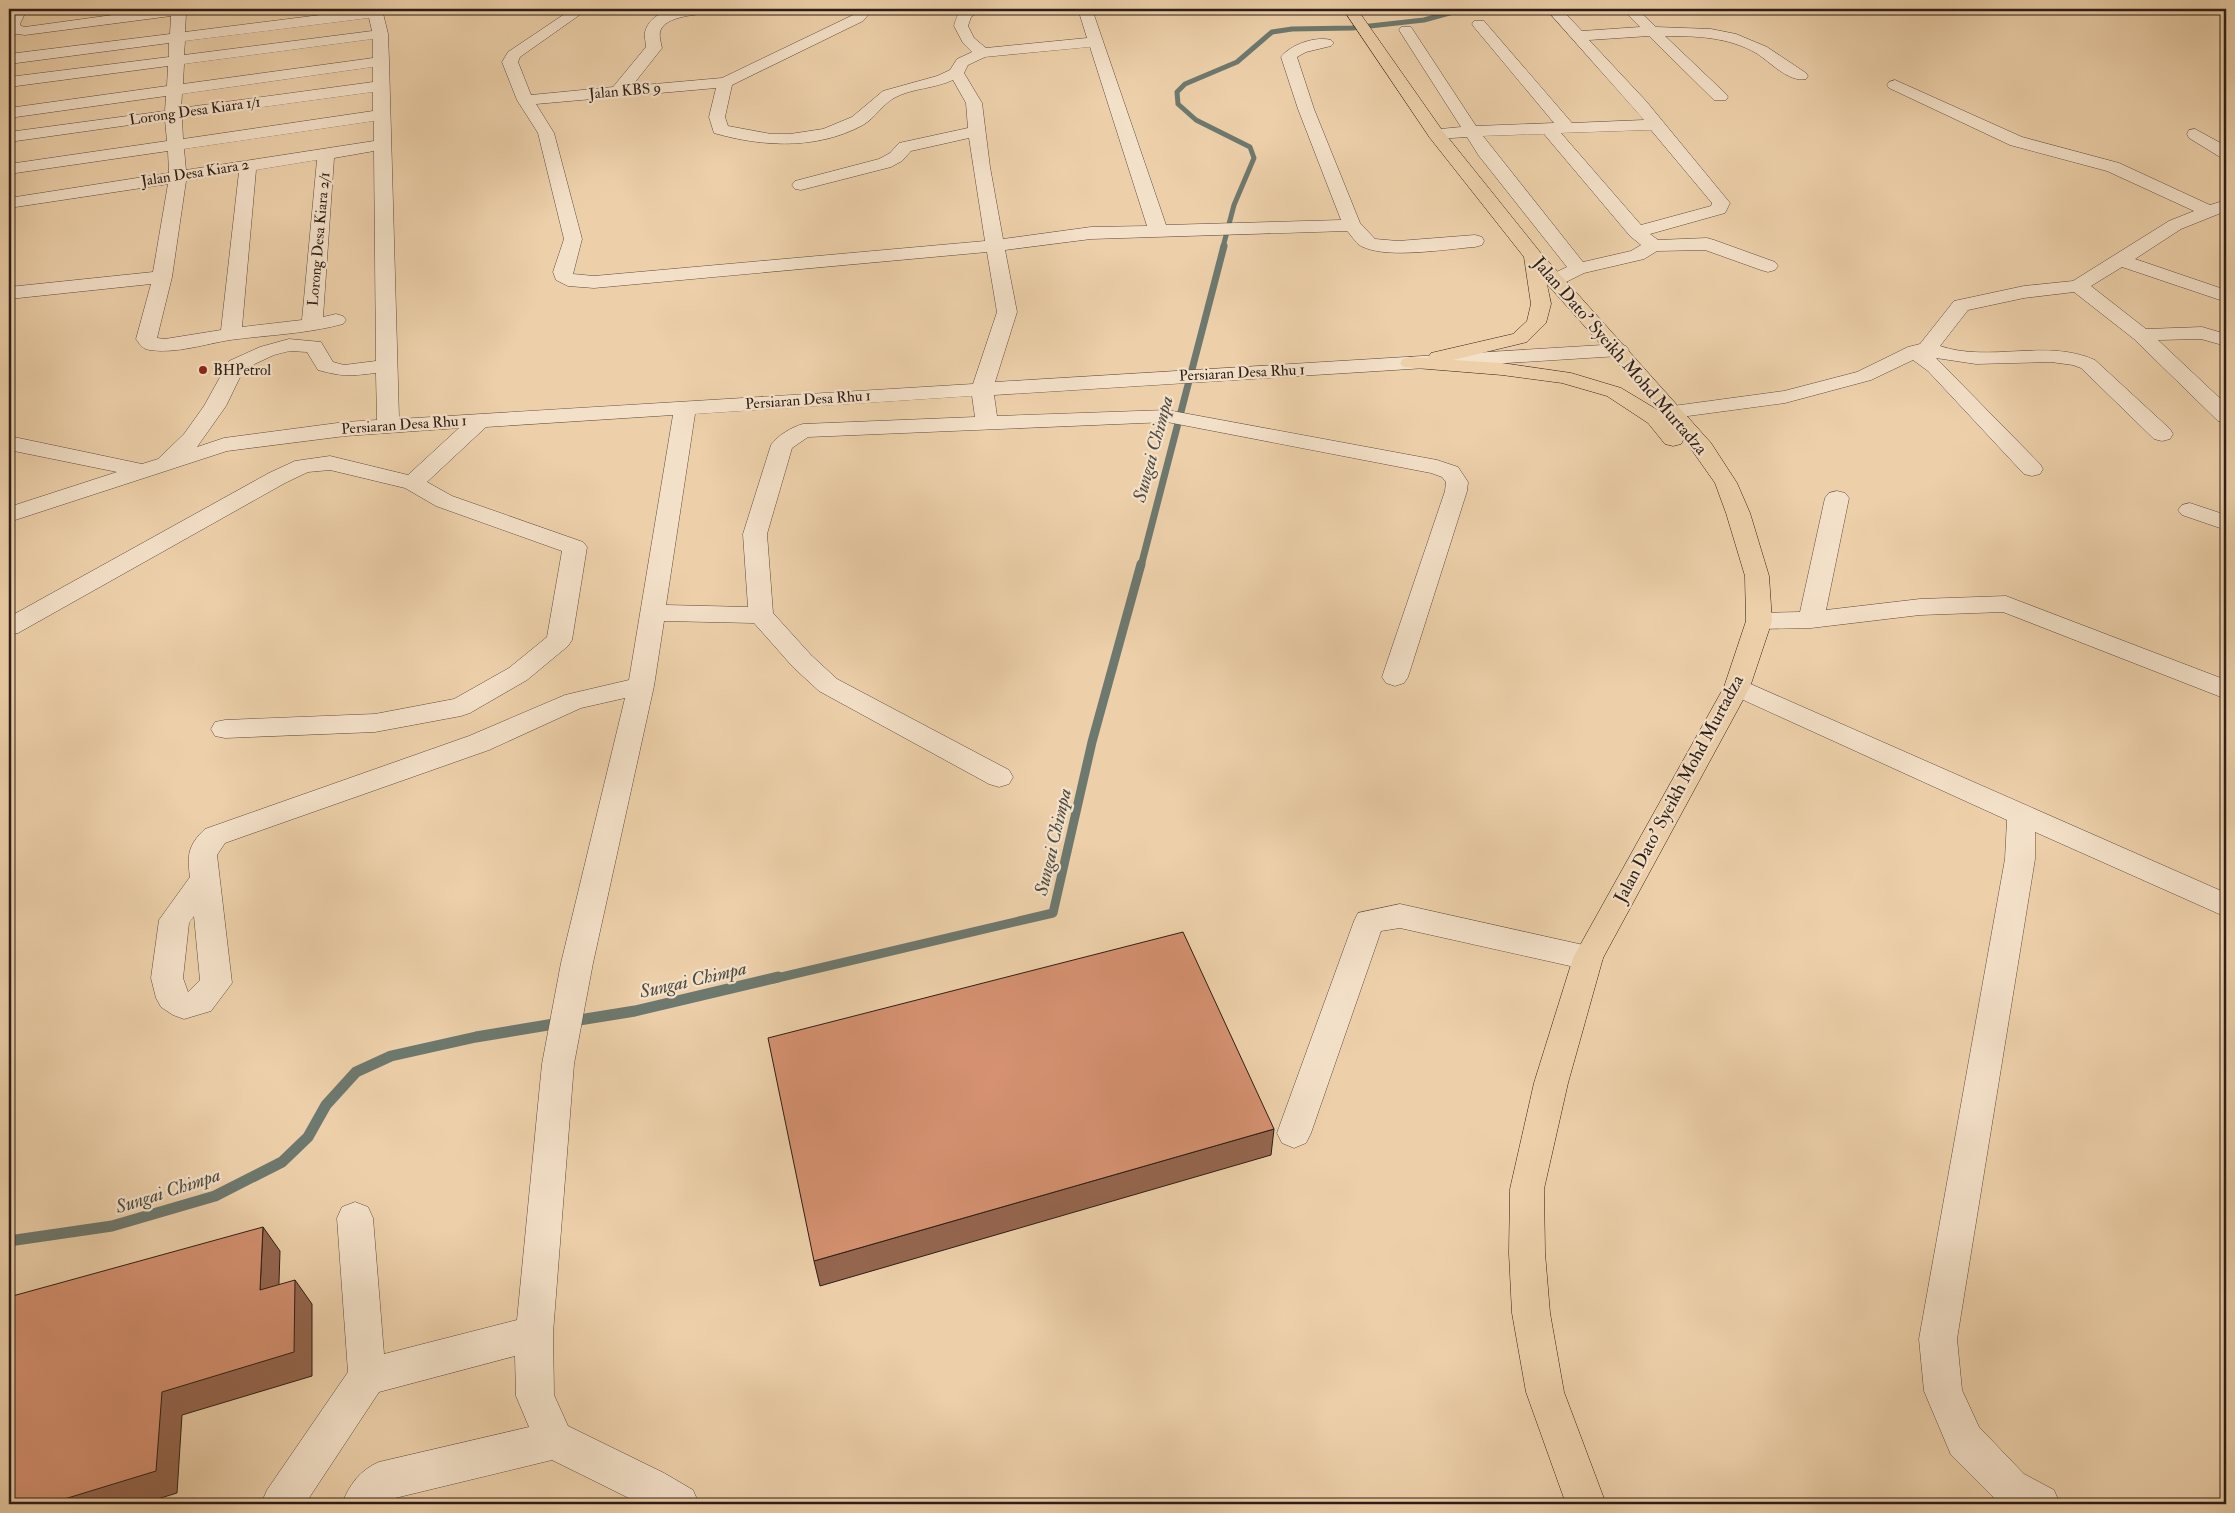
<svg xmlns="http://www.w3.org/2000/svg" width="2235" height="1513" viewBox="0 0 2235 1513" font-family="'IM FELL Double Pica',serif">
<style>
.lines{fill:none;stroke-linecap:round;stroke-linejoin:round}
.stream-far3{stroke:#6d796f;stroke-width:5}
.stream-far2{stroke:#6d796f;stroke-width:7}
.stream-far1{stroke:#6d796f;stroke-width:9}
.stream{stroke:#6d796f;stroke-width:11}
.minor-casing{stroke:#5c4a3b;stroke-width:1}
.major-casing{stroke:#2c1d16;stroke-width:1}
.minor{fill:#f3e0c8;fill-rule:evenodd}
.major{fill:#edd0aa;fill-rule:evenodd}
.shaded-wall{fill:#95664f;stroke:#2c1d16}
.building{fill:#d59171;stroke:#2c1d16}
.poi-dot{fill:#8f2418;stroke:#f3e0c8;stroke-width:2}
.labels{text-anchor:middle;dominant-baseline:central;stroke-width:4.5;stroke-linejoin:round;paint-order:stroke}
.far-street-label{font-size:15px;fill:#2c1d16;stroke:#f3e0c8}
.far-poi-label{font-size:15px;fill:#2c1d16;stroke:#f3e0c8;text-anchor:start}
.street-label{font-size:18px;fill:#2c1d16;stroke:#f3e0c8}
.water-label{font-size:19px;font-style:italic;fill:#4d4b42;stroke:#f3e0c8}
</style>
<rect width="100%" height="100%" fill="#edd0aa"/>
<filter id="stains"><feTurbulence type="fractalNoise" baseFrequency=".004" numOctaves="4"/><feColorMatrix values="0 0 0 0 .2 0 0 0 0 .09 0 0 0 0 .02 0 0 0 .5 -.17"/></filter>
<radialGradient id="worn" r=".72"><stop offset=".6" stop-color="#630" stop-opacity="0"/><stop offset="1" stop-color="#630" stop-opacity=".3"/></radialGradient>
<g class="lines">
<!-- stream-far3 -->
<path class="stream-far3" d="M 1223,247 L 1234,205 L 1254,158 L 1250,147 L 1196,120 L 1178,104 L 1177,92 L 1185,84 L 1237,62 L 1272,32 L 1292,29 L 1352,28 L 1424,20 L 1464,9"/>
<!-- stream-far2 -->
<path class="stream-far2" d="M 1141,566 L 1224,246"/>
<!-- stream-far1 -->
<path class="stream-far1" d="M 773,979 L 1053,913 L 1092,742 L 1141,564"/>
<!-- stream -->
<path class="stream" d="M 573,1021 L 635,1011 L 778,977
M 9,1241 L 112,1226 L 215,1196 L 282,1162 L 308,1137 L 326,1105 L 356,1072 L 391,1056 L 476,1037 L 560,1023"/>
<!-- minor casing -->
<g class="minor-casing">
<path id="minor" d="M 13,9 L 27,9 L 20,24 L 21,26 L 25,27 L 156,9 L 194,9 L 192,12 L 186,13 L 185,32 L 368,9 L 382,9 L 388,34 L 389,61 L 399,419 L 973,384 L 997,312 L 987,252 L 594,288 L 568,286 L 556,280 L 553,272 L 564,239 L 538,133 L 517,100 L 502,62 L 508,52 L 572,9 L 588,9 L 520,57 L 518,62 L 531,95 L 613,87 L 646,47 C 646,43 644,36 645,32 C 652,4 695,8 715,9 L 713,12 C 700,15 664,15 660,32 C 659,37 661,43 662,48 L 632,86 L 722,78 L 853,15 L 858,9 L 873,9 L 863,21 L 732,85 L 725,117 L 728,126 L 771,134 L 790,134 L 823,129 L 852,117 L 883,91 L 937,76 L 950,70 L 957,59 L 972,52 L 963,43 L 954,26 C 959,7 964,8 982,9 L 971,17 L 968,26 L 974,38 L 986,48 L 1087,38 L 1078,9 L 1092,9 L 1166,225 L 1341,220 L 1298,109 L 1281,57 C 1291,44 1316,36 1331,40 L 1334,43 L 1331,46 L 1306,52 L 1297,57 L 1314,109 L 1360,223 L 1375,239 L 1398,241 L 1475,235 L 1482,237 L 1484,241 L 1482,245 L 1475,247 C 1446,249 1389,259 1363,247 C 1357,245 1352,236 1347,231 L 1091,239 L 1005,250 L 1017,312 L 995,382 L 1619,344 L 1626,346 L 1629,350 L 1626,354 L 1619,356 L 994,395 L 997,416 L 1167,410 L 1437,460 L 1458,467 L 1468,482 L 1467,491 L 1408,677 L 1404,683 L 1395,686 L 1386,683 L 1382,677 L 1445,491 L 1446,482 L 1442,477 L 1431,473 L 1167,422 L 808,437 L 792,448 L 767,534 L 773,613 L 811,655 L 837,679 L 1009,770 L 1013,777 L 1009,784 L 999,787 L 989,784 L 819,691 L 793,667 L 754,623 L 664,621 L 654,686 L 593,963 L 574,1064 L 553,1333 L 554,1395 L 568,1426 L 664,1473 L 693,1490 L 699,1504 L 641,1504 L 552,1460 L 391,1499 L 387,1504 L 342,1504 C 349,1485 360,1470 379,1462 L 529,1427 L 516,1396 L 515,1356 L 379,1392 L 305,1504 L 261,1504 L 267,1490 L 348,1372 L 337,1218 L 342,1207 L 355,1202 L 368,1207 L 373,1218 L 384,1354 L 517,1320 L 542,1064 L 561,963 L 625,698 L 581,708 L 489,750 L 225,843 L 217,855 L 232,983 L 211,1011 L 184,1019 L 173,1015 L 161,1007 L 156,998 L 151,978 L 159,920 L 190,877 C 187,855 188,845 205,829 L 469,736 L 565,695 L 629,680 L 673,415 L 486,427 L 427,482 L 452,496 L 583,542 L 587,547 L 572,640 L 568,646 L 527,680 L 470,713 L 461,716 L 375,732 L 225,738 L 215,736 L 211,729 L 215,722 L 225,720 L 375,714 L 454,699 L 509,668 L 547,637 L 562,551 L 436,506 L 405,488 L 330,470 L 308,472 L 285,483 L 18,633 L 9,635 L 9,617 L 269,473 L 295,461 L 330,456 L 408,475 L 459,428 L 345,436 L 227,451 L 9,522 L 9,507 L 117,472 L 9,450 L 9,436 L 142,464 L 158,459 L 184,434 L 204,406 L 229,361 L 260,347 L 289,339 L 321,342 L 333,362 L 344,365 L 376,361 L 374,151 L 334,158 L 323,317 L 336,314 L 343,316 L 346,320 L 343,324 C 306,334 268,335 230,340 C 205,344 176,354 150,350 C 143,349 140,345 136,339 L 151,284 L 9,299 L 9,287 L 153,272 L 168,184 L 9,208 L 9,198 L 169,173 L 168,151 L 9,174 L 9,164 L 167,141 L 165,120 L 9,142 L 9,132 L 165,111 L 166,96 L 9,118 L 9,108 L 167,86 L 168,66 L 9,87 L 9,77 L 169,57 L 169,43 L 9,64 L 9,54 L 170,34 L 171,16 L 25,35 L 9,33 L 9,17 ZM 369,18 L 372,31 L 184,55 L 185,41 ZM 373,39 L 373,58 L 183,84 L 184,64 ZM 1090,47 L 1147,226 L 1091,227 L 1003,239 L 990,167 L 982,103 L 964,73 L 968,65 L 985,57 ZM 373,67 L 373,82 L 181,108 L 182,94 ZM 953,80 L 966,103 L 968,128 L 899,143 L 890,153 L 879,159 L 795,181 L 792,185 L 795,189 L 801,190 L 891,167 L 902,161 L 911,151 L 969,138 L 985,241 L 594,276 L 573,274 L 582,239 L 554,133 L 536,104 L 716,88 L 709,117 L 714,133 C 762,147 817,150 863,125 C 875,118 882,105 894,98 C 912,88 934,89 953,80 ZM 373,92 L 373,111 L 183,139 L 182,118 ZM 374,121 L 374,141 L 186,170 L 184,149 ZM 317,160 L 302,320 L 242,327 L 256,170 ZM 239,172 L 221,330 L 165,339 L 157,338 L 172,277 L 186,181 ZM 290,351 L 307,352 L 318,370 C 343,377 350,376 376,373 L 377,420 L 345,422 L 224,438 L 197,447 L 226,406 L 244,369 L 274,355 ZM 972,396 L 975,417 L 803,424 C 792,427 778,435 771,445 L 743,534 L 748,607 L 666,605 L 695,414 ZM 194,916 L 200,980 L 188,992 L 183,978 L 189,923 Z
M 1546,9 L 1561,9 L 1582,31 L 1640,27 L 1622,9 L 1637,9 L 1656,27 L 1711,29 L 1736,34 L 1767,47 L 1806,73 L 1808,76 L 1806,79 C 1789,83 1769,61 1756,53 C 1728,37 1697,36 1665,36 L 1726,94 L 1728,97 L 1726,100 L 1714,100 L 1649,36 L 1589,40 L 1646,101 L 1730,203 L 1725,213 L 1650,234 L 1658,240 L 1707,238 L 1714,240 L 1775,262 L 1778,266 L 1775,270 L 1768,272 L 1761,270 L 1705,250 L 1657,251 L 1644,259 L 1584,273 L 1562,284 L 1555,286 L 1548,284 L 1545,280 L 1548,276 L 1567,267 L 1479,156 L 1467,137 L 1436,139 L 1430,138 L 1428,134 L 1430,130 L 1461,127 L 1399,30 L 1401,27 L 1411,27 L 1476,126 L 1554,123 L 1474,27 L 1472,24 L 1474,21 L 1484,21 L 1572,123 L 1644,120 ZM 1651,130 L 1712,203 L 1711,206 L 1641,225 L 1561,133 ZM 1544,134 L 1630,236 L 1641,245 L 1631,251 L 1583,262 L 1483,136 Z
M 1895,80 L 2022,137 L 2119,163 L 2210,205 L 2226,200 L 2226,211 L 2181,229 L 2135,259 L 2226,290 L 2226,302 L 2122,267 L 2091,286 L 2146,329 L 2202,327 L 2226,334 L 2226,346 L 2201,339 L 2158,340 L 2226,404 L 2226,422 L 2218,421 L 2134,339 L 2074,292 L 2024,298 L 1968,310 L 1940,346 C 1990,363 2046,338 2095,360 L 2170,429 L 2173,434 L 2170,439 L 2162,441 L 2154,439 L 2081,368 L 2073,365 L 2051,362 L 1976,364 L 1936,358 L 2040,464 L 2043,469 L 2040,474 L 2032,476 L 2024,474 L 1928,371 L 1913,360 L 1871,380 L 1785,403 L 1673,418 L 1665,417 L 1662,412 L 1665,407 L 1673,406 L 1784,391 L 1857,372 L 1908,347 L 1920,344 L 1954,301 L 2024,286 L 2073,281 L 2169,221 L 2194,211 L 2107,171 L 2010,145 L 1889,88 L 1887,85 L 1889,82 Z
M 2195,129 L 2226,146 L 2226,158 L 2220,157 L 2189,138 L 2187,134 L 2189,130 Z
M 1837,491 L 1845,493 L 1849,498 L 1826,610 L 1920,599 L 2006,596 L 2226,680 L 2226,699 L 2003,612 L 1920,615 L 1811,628 L 1759,629 L 1750,627 L 1746,621 L 1750,615 L 1759,613 L 1800,612 L 1825,498 L 1829,493 Z
M 2190,503 L 2226,515 L 2226,530 L 2182,515 L 2178,510 L 2182,505 Z
M 1737,678 L 2226,893 L 2226,917 L 2035,832 L 2035,859 L 1957,1339 L 1962,1390 L 1979,1427 L 2024,1474 L 2054,1490 L 2060,1504 L 2000,1504 L 1951,1455 L 1924,1391 L 1919,1339 L 2005,859 L 2007,820 L 1728,693 L 1724,687 L 1728,681 Z
M 1400,904 L 1588,946 L 1599,949 L 1603,958 L 1599,967 L 1588,970 L 1400,928 L 1381,931 L 1311,1133 L 1306,1143 L 1294,1148 L 1282,1143 L 1277,1133 L 1354,921 L 1358,913 Z"/>
</g>
<!-- major casing -->
<g class="major-casing">
<path id="major" d="M 1343,9 L 1357,9 L 1442,130 L 1540,252 L 1711,443 L 1737,483 L 1750,513 L 1769,576 L 1772,621 L 1750,687 L 1603,958 L 1568,1083 L 1544,1189 L 1545,1253 L 1550,1313 L 1564,1392 L 1606,1504 L 1566,1504 L 1526,1392 L 1512,1313 L 1509,1253 L 1510,1189 L 1534,1083 L 1573,958 L 1724,687 L 1746,621 L 1745,576 L 1726,513 L 1715,483 L 1684,439 L 1681,444 L 1673,446 L 1665,444 L 1648,423 L 1607,396 L 1562,383 L 1502,375 L 1403,367 L 1400,363 L 1403,359 L 1410,357 L 1428,358 L 1431,353 L 1513,334 L 1527,321 L 1531,304 L 1524,257 L 1430,138 ZM 1547,284 L 1661,412 L 1621,388 L 1571,373 L 1502,363 L 1453,360 L 1527,342 L 1546,323 L 1551,304 Z"/>
</g>
<!-- minor -->
<use href="#minor" class="minor"/>
<!-- major -->
<use href="#major" class="major"/>
</g>
<!-- shaded-wall -->
<path class="shaded-wall" d="M 1274,1129 L 1271,1155 L 820,1286 L 814,1261 Z
M 263,1227 L 280,1251 L 278,1314 L 260,1290 Z
M 295,1280 L 312,1304 L 312,1376 L 182,1415 L 177,1493 L 141,1504 L 48,1504 L 162,1392 Z"/>
<!-- building -->
<path class="building" d="M 1183,932 L 1274,1129 L 814,1261 L 768,1038 Z
M 263,1227 L 260,1290 L 295,1280 L 294,1352 L 162,1392 L 156,1471 L 48,1504 L 9,1504 L 9,1297 Z"/>
<!-- markers -->
<circle class="poi-dot" cx="203" cy="370" r="5"/>
<g class="labels">
<!-- far-street labels -->
<g class="far-street-label">
<text transform="translate(625 91) rotate(-5)">Jalan KBS 9</text>
<text transform="translate(195 111) rotate(-8)">Lorong Desa Kiara 1/1</text>
<text transform="translate(195 173) rotate(-9)">Jalan Desa Kiara 2</text>
<text transform="translate(319 239) rotate(-85)">Lorong Desa Kiara 2/1</text>
<text transform="translate(1242 373) rotate(-3)">Persiaran Desa Rhu 1</text>
<text transform="translate(808 400) rotate(-4)">Persiaran Desa Rhu 1</text>
<text transform="translate(404 425) rotate(-4)">Persiaran Desa Rhu 1</text>
</g>
<!-- far-poi labels -->
<g class="far-poi-label">
<text x="213" y="370">BHPetrol</text>
</g>
<!-- street labels -->
<g class="street-label">
<text transform="translate(1620 356) rotate(49)">Jalan Dato' Syeikh Mohd Murtadza</text>
<text transform="translate(1679 789) rotate(-62)">Jalan Dato' Syeikh Mohd Murtadza</text>
</g>
<!-- water labels -->
<g class="water-label">
<text transform="translate(1153 449) rotate(-75)">Sungai Chimpa</text>
<text transform="translate(1053 842) rotate(-77)">Sungai Chimpa</text>
<text transform="translate(693 980) rotate(-13)">Sungai Chimpa</text>
<text transform="translate(168 1191) rotate(-18)">Sungai Chimpa</text>
</g>
</g>
<!-- margin -->
<rect width="2235" height="1513" fill="none" stroke="#edd0aa" stroke-width="30"/>
<rect x="10" y="10" width="2215" height="1493" fill="none" stroke="#2c1d16" stroke-width="2.5"/>
<rect x="15" y="15" width="2205" height="1483" fill="none" stroke="#2c1d16"/>
<rect width="100%" height="100%" filter="url(#stains)"/>
<rect width="100%" height="100%" fill="url(#worn)"/>
</svg>
